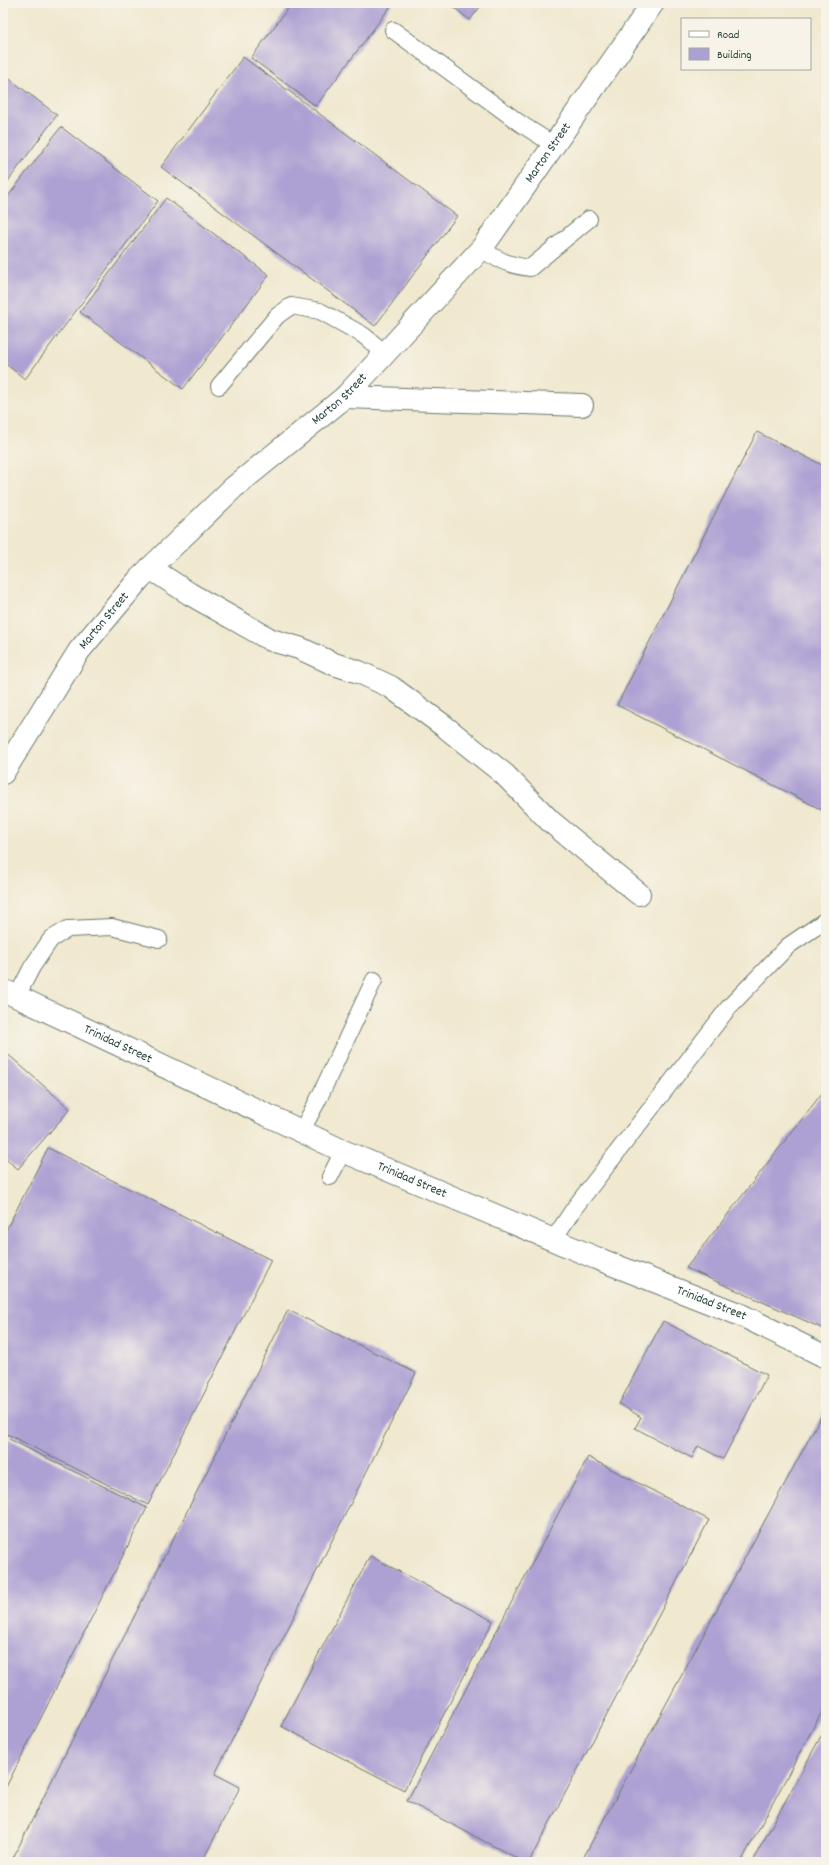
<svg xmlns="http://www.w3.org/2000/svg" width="829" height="1865" viewBox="0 0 829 1865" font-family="Dekko,sans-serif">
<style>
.building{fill:#ada0d3}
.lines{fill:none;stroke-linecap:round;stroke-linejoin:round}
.lane-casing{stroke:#68796a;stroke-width:18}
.street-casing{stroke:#68796a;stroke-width:24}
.lane{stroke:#fff;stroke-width:16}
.street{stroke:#fff;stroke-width:22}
.labels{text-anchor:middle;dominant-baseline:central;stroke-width:3;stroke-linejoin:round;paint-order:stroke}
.street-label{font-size:13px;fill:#1f3d34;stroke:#f7f3e8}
</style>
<rect width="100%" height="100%" fill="#f7f3e8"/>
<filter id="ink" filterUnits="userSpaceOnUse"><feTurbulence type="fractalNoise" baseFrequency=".025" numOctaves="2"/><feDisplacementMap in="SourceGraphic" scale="8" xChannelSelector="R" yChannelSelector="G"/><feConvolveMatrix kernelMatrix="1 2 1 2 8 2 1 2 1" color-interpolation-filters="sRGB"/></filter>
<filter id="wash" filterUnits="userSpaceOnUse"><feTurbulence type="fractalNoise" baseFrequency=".012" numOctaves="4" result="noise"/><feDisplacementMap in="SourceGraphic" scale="16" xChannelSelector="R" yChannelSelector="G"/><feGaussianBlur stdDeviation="0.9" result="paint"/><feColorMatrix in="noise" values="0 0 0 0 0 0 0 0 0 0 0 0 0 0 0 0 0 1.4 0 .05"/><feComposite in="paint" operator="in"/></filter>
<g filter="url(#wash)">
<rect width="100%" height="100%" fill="#f0e8cf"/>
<g id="blocks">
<!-- building -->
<path class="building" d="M 292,3 L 393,3 L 316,106 L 251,58 Z
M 448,3 L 483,3 L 470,20 Z
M 243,57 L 457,216 L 375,326 L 161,167 Z
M 3,74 L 57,115 L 3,188 Z
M 61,127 L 158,201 L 25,379 L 3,362 L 3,203 Z
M 166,198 L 269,275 L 183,389 L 80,312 Z
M 757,432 L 826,467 L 826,812 L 617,705 Z
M 3,1050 L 70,1109 L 18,1169 L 3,1157 Z
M 826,1088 L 826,1330 L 686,1268 Z
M 48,1148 L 271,1260 L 148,1505 L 3,1432 L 3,1236 Z
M 288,1310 L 416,1373 L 215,1774 L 240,1787 L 202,1862 L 11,1862 Z
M 663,1321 L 767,1375 L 723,1459 L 698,1446 L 692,1458 L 635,1428 L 641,1417 L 619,1404 Z
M 826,1407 L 826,1704 L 741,1862 L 581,1862 Z
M 3,1436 L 147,1508 L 4,1791 L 3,1790 Z
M 588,1457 L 709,1520 L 529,1862 L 524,1862 L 407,1801 Z
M 370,1556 L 493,1621 L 404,1790 L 281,1726 Z
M 826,1727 L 826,1862 L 752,1862 Z"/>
</g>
</g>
<g filter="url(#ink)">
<use href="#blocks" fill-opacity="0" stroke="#68796a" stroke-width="1"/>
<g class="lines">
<!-- lane casing -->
<g class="lane-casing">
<path id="lane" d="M 393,30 L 521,124 L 554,145
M 482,248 C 495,260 513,266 530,268 L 589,219
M 219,386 L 277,316 L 291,306 L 320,311 L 363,335 L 386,354
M 17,996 L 32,967 L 51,939 L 68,929 L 112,927 L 159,939
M 301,1132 L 318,1100 L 374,980
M 330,1177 L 343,1151
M 553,1240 L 575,1207 L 729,1007 L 788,946 L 826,920"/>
</g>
<!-- street casing -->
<g class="street-casing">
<g id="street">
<path d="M 345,397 L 582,405"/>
<path d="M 150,568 L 190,594 L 271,640 L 299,648 L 334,664 L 359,672 L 391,687 L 444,726 L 504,774 L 550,821 L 639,894"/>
<path id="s1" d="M 3,773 L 79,651 L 140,578 L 233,488 L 345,397 L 482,248 L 653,3"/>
<path id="s2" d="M 3,990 L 343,1151 L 596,1258 L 741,1315 L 826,1357"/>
</g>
</g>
<!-- lane -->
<use href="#lane" class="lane"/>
<!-- street -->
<use href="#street" class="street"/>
</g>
</g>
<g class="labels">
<!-- street labels -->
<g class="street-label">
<text stroke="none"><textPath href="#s1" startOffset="831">Marton Street</textPath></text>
<text stroke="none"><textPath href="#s1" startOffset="507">Marton Street</textPath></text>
<text stroke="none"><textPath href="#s1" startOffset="183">Marton Street</textPath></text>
<text stroke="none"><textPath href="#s2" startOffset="127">Trinidad Street</textPath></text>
<text stroke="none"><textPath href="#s2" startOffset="451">Trinidad Street</textPath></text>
<text stroke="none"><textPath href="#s2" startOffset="775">Trinidad Street</textPath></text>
</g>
</g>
<!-- margin -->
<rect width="829" height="1865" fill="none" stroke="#f7f3e8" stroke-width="16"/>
<!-- legend -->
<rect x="681" y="18" width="130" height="52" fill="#f7f3e8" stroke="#a1aaa0"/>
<rect x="689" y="31" width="20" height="6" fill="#ffffff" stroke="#a1aaa0"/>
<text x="717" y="38" font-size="12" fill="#1f3d34">Road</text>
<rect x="689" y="48" width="20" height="12" fill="#ada0d3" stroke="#a1aaa0"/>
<text x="717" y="58" font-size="12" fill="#1f3d34">Building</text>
</svg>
